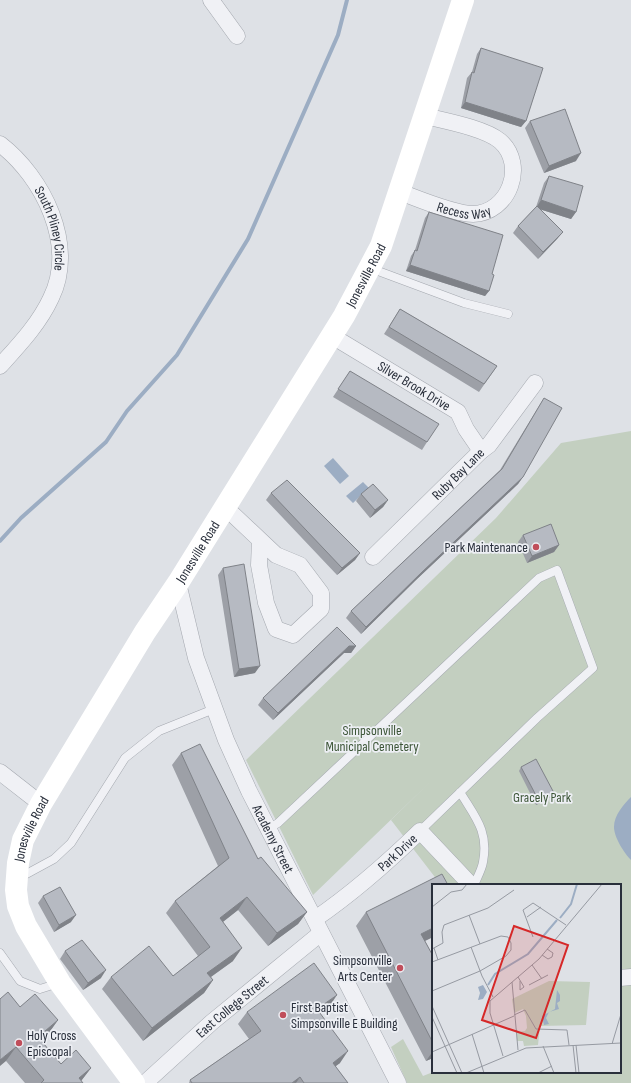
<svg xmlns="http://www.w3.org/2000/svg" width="631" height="1083" viewBox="0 0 631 1083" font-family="'Sofia Sans Condensed',sans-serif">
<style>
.green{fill:#c3cfc0}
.water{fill:#9cadc3}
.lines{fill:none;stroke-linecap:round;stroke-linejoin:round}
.stream{stroke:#9cadc3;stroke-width:4}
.lane-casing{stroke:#a4a8af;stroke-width:9}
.street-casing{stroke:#a4a8af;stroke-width:17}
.lane{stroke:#f0f1f5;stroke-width:8}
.street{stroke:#f0f1f5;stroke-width:16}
.secondary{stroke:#fff;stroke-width:22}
.wall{fill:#9da0a7}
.shaded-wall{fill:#7f8288}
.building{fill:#b6bac2;stroke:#7f8288}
.poi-dot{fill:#c04e5b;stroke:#edeff4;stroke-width:1.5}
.labels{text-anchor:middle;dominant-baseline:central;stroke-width:3.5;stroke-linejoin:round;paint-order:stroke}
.street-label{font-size:14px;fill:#292f3b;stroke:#edeff4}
.poi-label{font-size:14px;fill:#292f3b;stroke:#edeff4;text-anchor:end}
.park-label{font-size:14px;fill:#3c5537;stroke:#edeff4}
.inset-river{fill:none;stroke:#9cadc3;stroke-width:2}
.inset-road{fill:none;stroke:#969aa2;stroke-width:1}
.view{fill:#d62828;fill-opacity:0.15;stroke:#d62828;stroke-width:2}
.inset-edge{fill:none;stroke:#292f3b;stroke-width:2}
</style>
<rect width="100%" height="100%" fill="#dee1e6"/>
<!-- green -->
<path class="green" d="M 631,431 L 631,1083 L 407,1083 L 391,1047 L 403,1039 L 423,1076 L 433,1072 L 620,1072 L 620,885 L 441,885 L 391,820 L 430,782 L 313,895 L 246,760 L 496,518 L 561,443 Z"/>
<!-- water -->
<path class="water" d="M 333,458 L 349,476 L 340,484 L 324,466 Z
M 363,482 L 369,488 L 353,503 L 346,496 Z
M 631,797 L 631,860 C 624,853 614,837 614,827 C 614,815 624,804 631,797 Z"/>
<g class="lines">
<!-- stream -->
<path class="stream" d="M 0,541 L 21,518 L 106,442 L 127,411 L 177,355 L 248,239 L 338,35 L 347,0"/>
<!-- lane casing -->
<g class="lane-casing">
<path id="lane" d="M 370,268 L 464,303 L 508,314
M 460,792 C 475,817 489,831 483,862 C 482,869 477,878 474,885
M 268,829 L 278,823 L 539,578 L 557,570 L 593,668 L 537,718 L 420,831
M 19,878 L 54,859 L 71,843 L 125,758 L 159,731 L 214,709
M 0,953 L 20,981 L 40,989 L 59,983"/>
</g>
<!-- street casing -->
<g class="street-casing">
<g id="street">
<path d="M 211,0 L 237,36"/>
<path id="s1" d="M 0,144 C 43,177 77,245 51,298 C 39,324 19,345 0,366"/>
<path id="s2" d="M 400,192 C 419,199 454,214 473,214 C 509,213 527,165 500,141 C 484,128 445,121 425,116"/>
<path id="s3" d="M 332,336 L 458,412 L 466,429 L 481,451"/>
<path d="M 225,507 L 276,555 L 300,565 L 321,593 L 321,609 L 293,635 L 276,629 L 266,603 L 259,565 L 260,540"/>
<path id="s4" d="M 373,557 L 481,451 L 489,445 L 535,383"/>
<path id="s5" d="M 178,583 L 196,658 L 226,740 L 249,791 L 398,1083"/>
<path d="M 0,772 L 41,804"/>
<path id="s6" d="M 315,919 C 353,893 387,863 420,831 L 471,885"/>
<path d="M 620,978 L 631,977"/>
<path id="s7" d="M 145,1083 L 212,1022 L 321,933"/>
</g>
</g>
<!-- lane -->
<use href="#lane" class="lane"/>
<!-- street -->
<use href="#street" class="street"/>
<!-- secondary -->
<path class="secondary" id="s8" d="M 134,1083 L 60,983 L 26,926 L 18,906 L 16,890 L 18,863 L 23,840 L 41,804 L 145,632 L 178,583 L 344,316 L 381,246 L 463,0"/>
</g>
<!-- wall -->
<path class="wall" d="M 481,48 L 526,121 L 521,127 L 461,108 L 467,78 L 472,72 L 477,54 Z
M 530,121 L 576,161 L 544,173 L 525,128 Z
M 549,176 L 576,212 L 571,219 L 539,209 L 563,232 L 557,239 L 538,259 L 513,233 L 518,226 L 536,207 L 544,183 Z
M 429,212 L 492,274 L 489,291 L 485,296 L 406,271 L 411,256 L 415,250 L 425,218 Z
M 400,309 L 497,366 L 479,392 L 384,334 Z
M 350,371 L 427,442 L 422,450 L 333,397 Z
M 544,398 L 523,477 L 518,484 L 417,579 L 361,634 L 346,618 L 351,611 L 500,470 L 539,406 Z
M 271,493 L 360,553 L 355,560 L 337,575 L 266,500 Z
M 361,494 L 388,500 L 383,507 L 370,518 L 356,501 Z
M 523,535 L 559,545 L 554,552 L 527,563 L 518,542 Z
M 223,568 L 255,673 L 234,677 L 218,575 Z
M 356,646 L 351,653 L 344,653 L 273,720 L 258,705 L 263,698 Z
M 181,753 L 258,859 L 307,912 L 298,924 L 268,946 L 238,910 L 223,922 L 233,961 L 211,977 L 213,980 L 204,993 L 143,1041 L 102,989 L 111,977 L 173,976 L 198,956 L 166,913 L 175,901 L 218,866 L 172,765 Z
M 521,767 L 554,793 L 551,797 L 536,805 L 519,771 Z
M 433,885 L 433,937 L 425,941 L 433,956 L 433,1058 L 426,1061 L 356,926 L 366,912 Z
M 43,896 L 71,922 L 54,932 L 38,903 Z
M 65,951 L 101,978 L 83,990 L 60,959 Z
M 20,1007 L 58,1020 L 48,1034 L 41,1041 L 61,1064 L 91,1068 L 81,1081 L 83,1083 L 25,1083 L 6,1061 Z
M 329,1007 L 320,1013 L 340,1063 L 335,1066 L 348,1083 L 189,1083 L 190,1080 L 249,1039 L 238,1024 L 247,1012 Z"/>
<!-- shaded-wall -->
<path class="shaded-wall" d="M 465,102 L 526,121 L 521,127 L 461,108 Z
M 581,153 L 576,161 L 544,173 L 549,166 Z
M 541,200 L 576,212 L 571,219 L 536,208 Z
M 563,232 L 557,239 L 538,259 L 543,252 Z
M 410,265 L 489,291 L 485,296 L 406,271 Z
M 523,477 L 518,484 L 417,579 L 361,634 L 366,627 L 422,572 Z
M 388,500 L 383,507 L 370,518 L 375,510 Z
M 559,545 L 554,552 L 527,563 L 532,556 Z
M 360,553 L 355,560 L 337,575 L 342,568 Z
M 349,646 L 356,646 L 351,653 L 344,653 L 273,720 L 278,713 Z
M 260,666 L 255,673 L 234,677 L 239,669 Z
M 554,793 L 551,797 L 536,805 L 539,801 Z
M 247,897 L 238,910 L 211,931 L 220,918 Z
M 307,912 L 298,924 L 268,946 L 277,933 Z
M 76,915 L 71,922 L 54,932 L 59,925 Z
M 433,928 L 433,937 L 412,947 L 421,934 Z
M 242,948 L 233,961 L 198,986 L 207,973 Z
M 106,970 L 101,978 L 83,990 L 88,983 Z
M 213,980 L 204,993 L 143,1041 L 152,1028 Z
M 337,995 L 329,1007 L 309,1021 L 317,1009 Z
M 58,1020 L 48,1034 L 29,1051 L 38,1037 Z
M 16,1047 L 6,1061 L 0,1066 L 0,1060 Z
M 348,1051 L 340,1063 L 324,1075 L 333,1063 Z
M 433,1051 L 433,1058 L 426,1061 Z
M 91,1068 L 81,1081 L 79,1078 Z
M 300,1077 L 296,1083 L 292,1083 Z"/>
<!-- building -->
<path class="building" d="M 481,48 L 543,68 L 526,121 L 465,102 L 472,72 L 474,73 Z
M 565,109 L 581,153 L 549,166 L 530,121 Z
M 549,176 L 583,186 L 576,212 L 541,200 Z
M 537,206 L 563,232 L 543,252 L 518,226 Z
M 429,212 L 503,235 L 492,274 L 494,275 L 489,291 L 410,265 L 415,250 L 417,251 Z
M 400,309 L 497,366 L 484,384 L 389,327 Z
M 350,371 L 439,424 L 427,442 L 338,389 Z
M 544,398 L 562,408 L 523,477 L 422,572 L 366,627 L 351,611 L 502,469 Z
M 287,480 L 360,553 L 342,568 L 271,493 Z
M 373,484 L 388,500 L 375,510 L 361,494 Z
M 551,524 L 559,545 L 532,556 L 523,535 Z
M 244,564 L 260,666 L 239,669 L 223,568 Z
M 337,627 L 356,646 L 349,646 L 278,713 L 263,698 Z
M 200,744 L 258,859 L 261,857 L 307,912 L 277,933 L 247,897 L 220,918 L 242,948 L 207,973 L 213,980 L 152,1028 L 111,977 L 149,946 L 173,976 L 210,947 L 175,901 L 229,858 L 181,753 Z
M 536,759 L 554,793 L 539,801 L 521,767 Z
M 442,874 L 448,885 L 433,885 L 433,928 L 421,934 L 433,956 L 433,1043 L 366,912 Z
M 60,887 L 76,915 L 59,925 L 43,896 Z
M 82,940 L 106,970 L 88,983 L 65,951 Z
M 314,963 L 337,995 L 317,1009 L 348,1051 L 333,1063 L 348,1083 L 304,1083 L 300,1077 L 292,1083 L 192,1083 L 190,1080 L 261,1031 L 247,1012 Z
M 8,992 L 20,1007 L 35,994 L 58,1020 L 38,1037 L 61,1064 L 76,1050 L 91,1068 L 79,1078 L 83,1083 L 41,1083 L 44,1080 L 16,1047 L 0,1060 L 0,999 Z"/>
<!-- markers -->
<g class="poi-dot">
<circle cx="536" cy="547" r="4"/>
<circle cx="400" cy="968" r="4"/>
<circle cx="283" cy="1015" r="4"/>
<circle cx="19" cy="1043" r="4"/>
</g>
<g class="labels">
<!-- street labels -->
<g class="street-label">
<text stroke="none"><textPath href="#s2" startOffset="67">Recess Way</textPath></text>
<text stroke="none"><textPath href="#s1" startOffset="102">South Pliney Circle</textPath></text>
<text stroke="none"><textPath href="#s8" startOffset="940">Jonesville Road</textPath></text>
<text stroke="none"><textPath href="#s3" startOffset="96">Silver Brook Drive</textPath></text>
<text stroke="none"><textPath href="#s4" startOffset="119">Ruby Bay Lane</textPath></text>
<text stroke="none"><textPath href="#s8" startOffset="616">Jonesville Road</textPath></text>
<text stroke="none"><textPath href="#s8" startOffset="292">Jonesville Road</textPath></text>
<text stroke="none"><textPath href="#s5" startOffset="274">Academy Street</textPath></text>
<text stroke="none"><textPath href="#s6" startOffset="106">Park Drive</textPath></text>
<text stroke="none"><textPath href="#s7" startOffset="116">East College Street</textPath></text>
</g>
<!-- poi labels -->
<g class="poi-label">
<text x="528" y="547">Park Maintenance</text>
<text x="392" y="960">Simpsonville<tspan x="392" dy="16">Arts Center</tspan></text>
<text x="291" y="1007" text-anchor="start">First Baptist<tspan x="291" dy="16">Simpsonville E Building</tspan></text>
<text x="27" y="1035" text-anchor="start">Holy Cross<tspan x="27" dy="16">Episcopal</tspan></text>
</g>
<!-- park labels -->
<g class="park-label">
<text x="372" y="730">Simpsonville<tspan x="372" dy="16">Municipal Cemetery</tspan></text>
<text x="542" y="797">Gracely Park</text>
</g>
</g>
<!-- overview -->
<g transform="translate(432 884)">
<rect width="189" height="189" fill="#dee1e6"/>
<path d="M 117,97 L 158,98 L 154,141 L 108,142 L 106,161 L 92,162 L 91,157 L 85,157 L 84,144 L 86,148 L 93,147 L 95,144 L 94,132 L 91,125 L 82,129 L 80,115 Z" fill="#c3cfc0"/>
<path d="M 51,101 L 55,108 L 51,115 L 46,116 L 48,109 L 46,103 ZM 125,106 L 128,111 L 128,117 L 125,119 L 127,125 L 117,128 L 114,134 L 117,140 L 112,141 L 110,132 L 123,125 Z" fill="#9cadc3"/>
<path class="inset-river" d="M 128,34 L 139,20 L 145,0M 56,101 L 63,90 L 96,70 L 125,36"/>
<path class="inset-road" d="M 0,23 L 19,8 L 30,6 L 35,0M 37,31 L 48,60M 95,33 L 109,23M 101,53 L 91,26 L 101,19 L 134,41M 39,63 L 50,92 L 61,113M 2,64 L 6,76M 0,65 L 11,59 L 10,48 L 12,41 L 56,24 L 82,6M 110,71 L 116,75 L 120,73 L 121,69 L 115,65M 0,78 L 69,52 L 76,53 L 79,59 L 79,66 L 74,72 L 48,87 L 0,107M 100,81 L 110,95M 86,93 L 92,103 L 88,106 L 88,97M 80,98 L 86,166M 97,101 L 116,91M 0,122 L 30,189M 82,131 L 93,126 L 104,145 L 135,146 L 137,161M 0,133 L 25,189M 40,150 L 52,189M 180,160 L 189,130M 141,161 L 144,189M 144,161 L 147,189M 111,162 L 122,189M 0,168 L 82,132M 71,172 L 58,129 L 58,117 L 107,75 L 170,0M 34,189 L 94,164 L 189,159M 106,189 L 120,182"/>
<path class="view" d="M 82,42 L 136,61 L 104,154 L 50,136 Z"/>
<rect width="189" height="189" class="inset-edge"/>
</g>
</svg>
